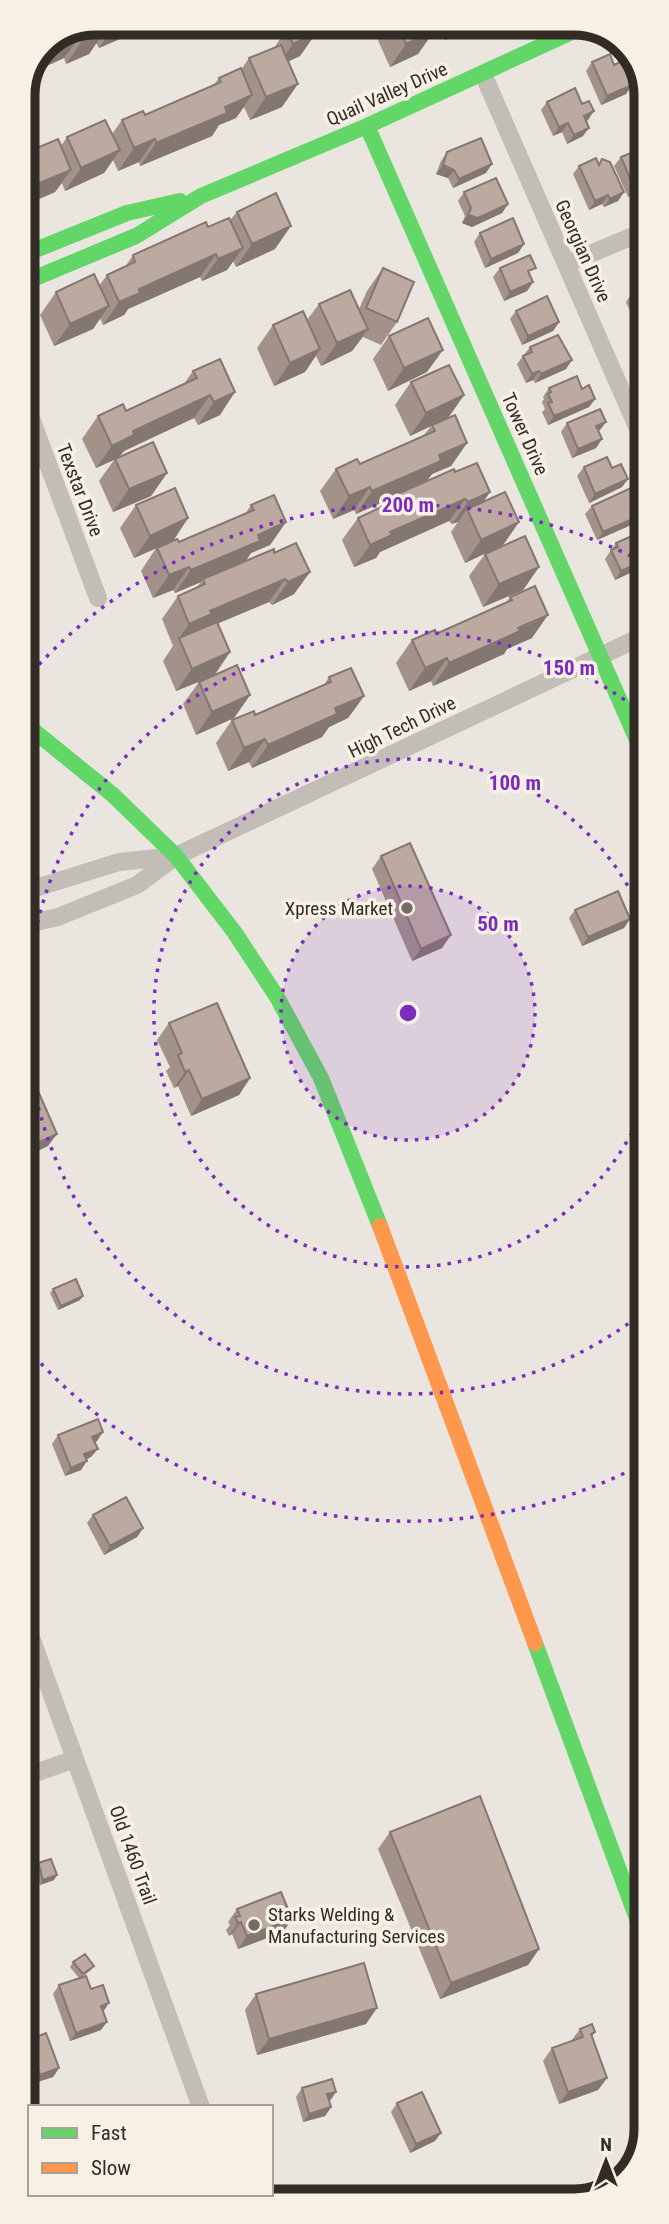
<svg xmlns="http://www.w3.org/2000/svg" width="669" height="2224" viewBox="0 0 669 2224" font-family="'Roboto Condensed',sans-serif">
<style>
.lines{fill:none;stroke-linecap:round;stroke-linejoin:round}
.street{stroke:#c3bdb7;stroke-width:18}
.fast{stroke:#63d668;stroke-width:16}
.slow{stroke:#ff974d;stroke-width:16}
.wall{fill:#a2928a}
.shaded-wall{fill:#847771}
.building{fill:#bcaaa1;stroke:#847771;stroke-width:2}
.ring{fill:none;stroke:#7b2cbf;stroke-width:3.5;stroke-dasharray:3.5 7}
.poi-dot{fill:#736c66;stroke:#f7f0e5;stroke-width:2.5}
.labels{text-anchor:middle;dominant-baseline:central;stroke-width:7;stroke-linejoin:round;paint-order:stroke}
.street-label{font-size:19px;fill:#332b26;stroke:#f7f0e5}
.poi-label{font-size:19px;fill:#332b26;stroke:#f7f0e5;text-anchor:end}
.rim{fill:none;stroke:#332b26;stroke-width:9}
.centre{fill:#7b2cbf;stroke:#f7f0e5;stroke-width:3.5}
.ring-label{font-size:21px;text-anchor:middle;font-weight:bold;fill:#7b2cbf;stroke:#f7f0e5;stroke-width:7;stroke-linejoin:round;paint-order:stroke}
</style>
<rect width="100%" height="100%" fill="#eae5de"/>
<g class="lines">
<!-- street -->
<path class="street" d="M 483,74 L 645,445
M 566,264 L 645,231
M 23,397 L 98,598
M 23,892 L 119,862 L 176,856
M 23,925 L 58,917 L 137,885 L 176,856 L 645,635
M 24,1618 L 201,2107
M 24,1777 L 75,1759
M 234,2194 L 236,2200"/>
<!-- fast -->
<path class="fast" d="M 367,126 L 645,758
M 23,255 L 127,213 L 180,201
M 23,283 L 136,236 L 201,196 L 367,126 L 587,25
M 23,722 L 113,795 L 176,856 L 235,933 L 277,997 L 321,1078 L 380,1226
M 535,1643 L 646,1943"/>
<!-- slow -->
<path class="slow" d="M 380,1226 L 535,1643"/>
</g>
<!-- wall -->
<path class="wall" d="M 95,23 L 144,23 L 138,31 L 99,48 L 96,43 L 89,54 L 66,64 L 64,58 L 31,73 L 44,44 Z
M 366,23 L 431,23 L 434,31 L 418,54 L 390,67 L 376,36 L 372,39 Z
M 437,23 L 484,23 L 445,40 Z
M 286,30 L 316,33 L 300,56 L 288,61 L 282,107 L 250,120 L 244,107 L 236,118 L 219,125 L 212,136 L 140,166 L 139,162 L 118,171 L 113,160 L 104,173 L 65,191 L 62,183 L 55,192 L 23,206 L 23,154 L 61,146 L 67,137 L 112,134 L 122,120 L 145,115 L 213,86 L 219,78 L 241,70 L 249,58 L 274,48 Z
M 626,49 L 645,80 L 645,88 L 642,92 L 634,88 L 627,74 L 632,85 L 626,94 L 601,105 L 586,71 L 592,62 L 614,65 L 622,61 L 620,58 Z
M 547,102 L 588,120 L 586,121 L 583,136 L 567,144 L 562,132 L 553,136 L 541,110 Z
M 447,152 L 486,173 L 453,188 L 448,178 L 436,174 L 441,161 Z
M 621,157 L 645,184 L 639,193 L 628,197 L 614,166 Z
M 602,159 L 624,192 L 618,201 L 604,207 L 602,204 L 589,210 L 573,174 L 579,166 L 599,164 Z
M 464,192 L 508,204 L 502,213 L 472,227 L 462,223 L 465,216 L 458,201 Z
M 237,212 L 275,249 L 236,267 L 233,261 L 227,270 L 202,281 L 200,277 L 128,309 L 124,315 L 103,325 L 100,318 L 93,329 L 54,346 L 40,315 L 56,292 L 99,286 L 107,275 L 125,267 L 133,255 L 208,227 L 230,220 Z
M 480,233 L 524,244 L 518,253 L 485,268 L 474,242 Z
M 383,268 L 397,322 L 381,345 L 363,337 L 352,351 L 321,366 L 316,356 L 305,372 L 274,386 L 257,348 L 273,325 L 307,320 L 319,304 L 359,309 L 367,291 Z
M 500,268 L 530,276 L 533,282 L 527,291 L 504,301 L 493,277 Z
M 645,273 L 645,312 L 633,318 L 626,302 L 632,293 L 636,291 L 633,285 L 639,276 Z
M 516,311 L 559,322 L 553,331 L 522,345 L 510,319 Z
M 644,317 L 645,317 L 644,340 L 638,326 Z
M 389,336 L 427,372 L 388,391 L 373,359 Z
M 530,347 L 566,369 L 535,383 L 533,380 L 526,383 L 517,364 Z
M 220,359 L 220,415 L 198,425 L 194,418 L 124,451 L 119,457 L 167,473 L 151,496 L 113,512 L 99,481 L 114,460 L 96,468 L 82,439 L 98,416 L 126,411 L 184,384 L 193,371 Z
M 411,382 L 464,395 L 448,418 L 467,443 L 451,466 L 432,474 L 427,481 L 455,472 L 490,492 L 483,502 L 519,522 L 503,545 L 465,563 L 451,532 L 458,522 L 452,524 L 449,521 L 380,552 L 376,558 L 354,567 L 342,540 L 358,518 L 378,509 L 383,502 L 356,514 L 354,510 L 333,519 L 320,491 L 336,469 L 360,464 L 424,435 L 431,426 L 410,436 L 395,405 Z
M 549,388 L 582,389 L 595,399 L 589,407 L 548,425 L 542,412 L 545,409 L 542,402 L 544,399 L 543,397 Z
M 606,422 L 598,431 L 602,439 L 596,448 L 572,458 L 561,432 L 567,423 Z
M 584,467 L 612,468 L 628,479 L 622,487 L 589,503 L 577,476 Z
M 136,505 L 188,518 L 173,541 L 179,542 L 245,514 L 251,505 L 286,522 L 270,545 L 251,553 L 246,561 L 274,553 L 310,572 L 294,594 L 272,605 L 269,602 L 218,623 L 230,652 L 215,675 L 250,695 L 234,718 L 196,735 L 183,704 L 199,682 L 176,691 L 163,661 L 173,646 L 162,619 L 178,596 L 196,588 L 201,582 L 175,593 L 173,590 L 153,598 L 141,571 L 156,548 L 134,558 L 120,528 Z
M 592,506 L 634,510 L 637,517 L 631,525 L 597,540 L 585,514 Z
M 645,530 L 645,566 L 615,580 L 605,559 L 616,543 Z
M 485,554 L 539,567 L 523,590 L 483,607 L 469,576 Z
M 510,597 L 532,638 L 507,649 L 504,654 L 433,686 L 431,681 L 409,691 L 396,663 L 412,640 L 436,634 L 506,603 Z
M 329,677 L 364,696 L 348,718 L 329,727 L 322,737 L 252,768 L 249,762 L 228,771 L 216,743 L 232,720 L 255,715 L 324,685 Z
M 381,856 L 442,948 L 412,961 L 372,869 Z
M 575,910 L 630,919 L 624,928 L 582,946 L 569,918 Z
M 169,1023 L 250,1078 L 239,1095 L 191,1116 L 178,1086 L 174,1088 L 166,1071 L 170,1067 L 157,1040 Z
M 53,1289 L 80,1300 L 58,1310 L 50,1293 Z
M 58,1435 L 97,1441 L 95,1442 L 91,1457 L 86,1460 L 81,1470 L 65,1476 L 52,1444 Z
M 93,1515 L 143,1528 L 137,1537 L 104,1555 L 87,1523 Z
M 390,1832 L 539,1949 L 528,1965 L 440,1999 L 378,1849 Z
M 38,1863 L 54,1880 L 40,1885 L 37,1877 L 35,1880 Z
M 237,1909 L 292,1919 L 283,1932 L 238,1949 L 232,1934 L 229,1936 L 226,1930 L 230,1925 L 228,1922 Z
M 73,1962 L 94,1966 L 91,1970 L 81,1978 L 91,1989 L 103,2011 L 101,2030 L 70,2041 L 53,1994 L 59,1985 L 79,1978 L 70,1967 Z
M 256,1994 L 366,2024 L 257,2055 L 245,2010 Z
M 580,2029 L 595,2032 L 592,2037 L 607,2078 L 598,2090 L 559,2104 L 543,2061 L 552,2048 L 571,2041 Z
M 28,2040 L 59,2068 L 53,2077 L 34,2083 L 24,2056 L 24,2045 Z
M 302,2088 L 329,2101 L 331,2107 L 325,2116 L 303,2122 L 296,2097 Z
M 397,2103 L 435,2141 L 410,2153 L 391,2112 Z"/>
<!-- shaded-wall -->
<path class="shaded-wall" d="M 121,23 L 144,23 L 138,31 L 99,48 L 115,25 Z
M 151,23 L 159,23 L 147,28 Z
M 383,23 L 385,23 L 376,36 L 372,39 Z
M 457,23 L 484,23 L 445,40 Z
M 105,31 L 89,54 L 66,64 L 82,41 Z
M 434,31 L 418,54 L 390,67 L 406,44 Z
M 316,33 L 300,56 L 277,67 L 293,44 Z
M 80,36 L 64,58 L 31,73 L 40,53 Z
M 640,80 L 645,82 L 645,88 L 642,92 L 634,88 Z
M 298,84 L 282,107 L 250,120 L 266,97 Z
M 632,85 L 626,94 L 601,105 L 607,96 Z
M 252,95 L 236,118 L 219,125 L 212,136 L 140,166 L 156,143 L 225,107 Z
M 594,111 L 588,120 L 577,125 L 584,116 Z
M 568,123 L 562,132 L 553,136 L 559,127 Z
M 589,128 L 583,136 L 567,144 L 574,135 Z
M 155,139 L 139,162 L 118,171 L 134,148 Z
M 120,150 L 104,173 L 65,191 L 81,168 Z
M 492,164 L 486,173 L 453,188 L 459,179 Z
M 443,165 L 454,170 L 448,178 L 436,174 Z
M 71,170 L 55,192 L 23,206 L 23,200 L 32,186 Z
M 645,178 L 645,184 L 639,193 L 628,197 L 642,179 Z
M 624,192 L 618,201 L 604,207 L 610,199 Z
M 608,195 L 602,204 L 589,210 L 595,201 Z
M 508,204 L 502,213 L 472,227 L 462,223 L 468,215 Z
M 291,226 L 275,249 L 236,267 L 252,244 Z
M 524,244 L 518,253 L 485,268 L 491,259 Z
M 243,248 L 227,270 L 202,281 L 218,259 Z
M 216,254 L 200,277 L 128,309 L 124,315 L 103,325 L 119,302 L 139,289 Z
M 533,282 L 527,291 L 504,301 L 510,292 Z
M 109,306 L 93,329 L 54,346 L 70,324 Z
M 645,306 L 645,312 L 633,318 L 639,309 Z
M 559,322 L 553,331 L 522,345 L 528,336 Z
M 368,329 L 352,351 L 321,366 L 337,343 Z
M 320,349 L 305,372 L 274,386 L 290,363 Z
M 443,350 L 427,372 L 388,391 L 404,368 Z
M 572,360 L 566,369 L 535,383 L 541,374 Z
M 539,371 L 533,380 L 526,383 L 532,374 Z
M 235,392 L 220,415 L 198,425 L 214,402 Z
M 210,395 L 194,418 L 124,451 L 118,458 L 96,468 L 112,446 L 133,431 Z
M 464,395 L 448,418 L 410,436 L 426,413 Z
M 595,399 L 589,407 L 548,425 L 554,416 Z
M 606,422 L 600,430 L 590,434 L 596,426 Z
M 602,439 L 596,448 L 572,458 L 578,449 Z
M 467,443 L 451,466 L 432,474 L 425,483 L 384,500 L 383,502 L 356,514 L 372,491 L 439,455 Z
M 167,473 L 151,496 L 113,512 L 129,489 Z
M 628,479 L 622,487 L 589,503 L 595,494 Z
M 370,487 L 354,510 L 333,519 L 349,496 Z
M 490,492 L 474,515 L 467,509 L 458,522 L 452,524 L 468,502 Z
M 465,499 L 449,521 L 380,552 L 376,558 L 354,567 L 370,545 L 390,532 Z
M 640,502 L 634,510 L 632,505 Z
M 637,517 L 631,525 L 597,540 L 603,532 Z
M 188,518 L 173,541 L 134,558 L 150,536 Z
M 286,522 L 270,545 L 251,553 L 244,563 L 203,579 L 201,582 L 175,593 L 191,570 L 258,535 Z
M 519,522 L 503,545 L 465,563 L 481,540 Z
M 645,560 L 645,566 L 615,580 L 621,571 Z
M 189,567 L 173,590 L 153,598 L 169,575 Z
M 539,567 L 523,590 L 483,607 L 499,584 Z
M 310,572 L 294,594 L 272,605 L 288,582 Z
M 285,579 L 269,602 L 200,631 L 179,638 L 189,624 L 210,611 Z
M 548,615 L 532,638 L 507,649 L 504,654 L 433,686 L 449,663 Z
M 230,652 L 214,675 L 176,691 L 192,669 Z
M 447,658 L 431,681 L 409,691 L 425,668 Z
M 250,695 L 234,718 L 196,735 L 212,712 Z
M 364,696 L 348,718 L 329,727 L 322,737 L 252,768 L 268,745 L 335,708 Z
M 265,739 L 249,762 L 228,771 L 244,748 Z
M 630,919 L 624,928 L 582,946 L 588,937 Z
M 451,935 L 442,948 L 412,961 L 421,949 Z
M 189,1070 L 178,1086 L 174,1088 L 185,1072 Z
M 250,1078 L 239,1095 L 191,1116 L 202,1099 Z
M 57,1134 L 48,1146 L 24,1158 L 24,1149 Z
M 34,1290 L 27,1299 L 24,1301 L 24,1295 Z
M 83,1296 L 80,1300 L 58,1310 L 61,1306 Z
M 103,1432 L 97,1441 L 86,1445 L 92,1437 Z
M 98,1449 L 91,1457 L 78,1463 L 84,1454 Z
M 87,1461 L 81,1470 L 65,1476 L 71,1468 Z
M 143,1528 L 137,1537 L 104,1555 L 110,1546 Z
M 41,1871 L 35,1880 L 24,1884 L 24,1878 Z
M 57,1875 L 54,1880 L 40,1885 L 43,1880 Z
M 292,1919 L 283,1932 L 238,1949 L 247,1936 Z
M 241,1922 L 232,1934 L 229,1936 L 238,1923 Z
M 539,1949 L 528,1965 L 440,1999 L 451,1983 Z
M 109,2003 L 103,2012 L 101,2006 Z
M 377,2008 L 366,2024 L 257,2055 L 269,2039 Z
M 107,2022 L 101,2030 L 70,2041 L 76,2033 Z
M 59,2068 L 53,2077 L 34,2083 L 40,2075 Z
M 607,2078 L 598,2090 L 559,2104 L 568,2092 Z
M 336,2092 L 330,2101 L 327,2094 Z
M 331,2107 L 325,2116 L 303,2122 L 309,2114 Z
M 441,2133 L 435,2141 L 410,2153 L 416,2144 Z"/>
<!-- building -->
<path class="building" d="M 95,23 L 101,23 L 105,31 L 82,41 L 80,36 L 40,53 L 44,44 Z
M 301,23 L 311,23 L 316,33 L 293,44 L 286,30 Z
M 396,23 L 431,23 L 434,31 L 406,44 Z
M 281,45 L 298,84 L 266,97 L 249,58 Z
M 626,49 L 645,80 L 645,82 L 640,80 Z
M 610,54 L 614,65 L 622,61 L 632,85 L 607,96 L 592,62 Z
M 241,68 L 252,95 L 225,107 L 227,113 L 156,143 L 155,139 L 134,148 L 122,120 L 143,111 L 145,115 L 221,82 L 219,78 Z
M 575,88 L 582,104 L 589,101 L 594,111 L 584,116 L 589,128 L 574,135 L 568,123 L 559,127 L 547,102 Z
M 105,120 L 120,150 L 81,168 L 67,137 Z
M 481,138 L 492,164 L 459,179 L 454,170 L 443,165 L 447,152 Z
M 58,139 L 71,170 L 32,186 L 23,165 L 23,154 Z
M 645,147 L 645,178 L 642,179 L 645,184 L 634,188 L 621,157 Z
M 596,158 L 599,165 L 602,159 L 610,162 L 624,192 L 610,199 L 608,195 L 595,201 L 579,166 Z
M 496,178 L 508,204 L 478,218 L 468,215 L 471,208 L 464,192 Z
M 276,193 L 291,226 L 252,244 L 237,212 Z
M 229,218 L 243,248 L 218,259 L 216,254 L 139,289 L 140,293 L 119,302 L 107,275 L 135,262 L 133,255 L 206,222 L 208,227 Z
M 513,218 L 524,244 L 491,259 L 480,233 Z
M 530,255 L 536,268 L 528,271 L 533,282 L 510,292 L 500,268 Z
M 383,268 L 414,282 L 397,322 L 366,308 Z
M 645,273 L 645,306 L 639,309 L 632,293 L 645,287 L 639,276 Z
M 94,274 L 109,306 L 70,324 L 56,292 Z
M 350,290 L 368,329 L 337,343 L 319,304 Z
M 547,296 L 559,322 L 528,336 L 516,311 Z
M 303,311 L 320,349 L 290,363 L 273,325 Z
M 428,318 L 443,350 L 404,368 L 389,336 Z
M 558,335 L 572,360 L 541,374 L 539,371 L 532,374 L 523,356 L 532,352 L 530,347 Z
M 220,359 L 235,392 L 214,402 L 210,395 L 133,431 L 134,435 L 112,446 L 98,416 L 123,404 L 126,411 L 197,378 L 193,371 Z
M 449,365 L 464,395 L 426,413 L 411,382 Z
M 577,376 L 582,389 L 589,385 L 595,399 L 554,416 L 548,403 L 552,402 L 548,394 L 551,392 L 549,388 Z
M 600,409 L 606,422 L 596,426 L 602,439 L 578,449 L 567,423 Z
M 455,415 L 467,443 L 439,455 L 441,461 L 372,491 L 370,487 L 349,496 L 336,469 L 357,459 L 360,464 L 435,431 L 432,425 Z
M 153,442 L 167,473 L 129,489 L 115,459 Z
M 607,457 L 612,468 L 621,464 L 628,479 L 595,494 L 584,467 Z
M 477,463 L 490,492 L 468,502 L 465,499 L 390,532 L 392,535 L 370,545 L 358,518 L 386,505 L 384,500 L 454,469 L 455,472 Z
M 633,487 L 640,502 L 632,505 L 637,517 L 603,532 L 592,506 Z
M 175,488 L 188,518 L 150,536 L 136,505 Z
M 505,492 L 519,522 L 481,540 L 467,509 Z
M 274,495 L 286,522 L 258,535 L 260,541 L 191,570 L 189,567 L 169,575 L 157,548 L 177,539 L 179,542 L 254,510 L 251,505 Z
M 645,530 L 645,560 L 621,571 L 611,550 L 618,547 L 616,543 Z
M 525,536 L 539,567 L 499,584 L 485,554 Z
M 296,543 L 310,572 L 288,582 L 285,579 L 210,611 L 212,614 L 189,624 L 178,596 L 205,584 L 203,579 L 274,549 L 274,553 Z
M 535,586 L 548,615 L 518,628 L 520,631 L 449,663 L 447,658 L 425,668 L 412,640 L 435,630 L 436,634 L 512,600 L 510,597 Z
M 217,622 L 230,652 L 192,669 L 179,638 Z
M 237,665 L 250,695 L 212,712 L 199,682 Z
M 351,668 L 364,696 L 335,708 L 337,714 L 268,745 L 265,739 L 244,748 L 232,720 L 254,711 L 255,715 L 331,682 L 329,677 Z
M 410,843 L 451,935 L 421,949 L 381,856 Z
M 618,891 L 630,919 L 588,937 L 575,910 Z
M 217,1003 L 250,1078 L 202,1099 L 189,1070 L 185,1072 L 178,1055 L 182,1053 L 169,1023 Z
M 38,1091 L 57,1134 L 24,1149 L 24,1098 Z
M 24,1269 L 25,1269 L 34,1290 L 24,1295 Z
M 76,1279 L 83,1296 L 61,1306 L 53,1289 Z
M 98,1419 L 103,1432 L 92,1437 L 98,1449 L 84,1454 L 87,1461 L 71,1468 L 58,1435 Z
M 126,1497 L 143,1528 L 110,1546 L 93,1515 Z
M 480,1796 L 539,1949 L 451,1983 L 390,1832 Z
M 26,1833 L 41,1871 L 24,1878 L 24,1834 Z
M 51,1859 L 57,1875 L 43,1880 L 38,1863 Z
M 281,1892 L 292,1919 L 247,1936 L 241,1922 L 238,1923 L 235,1917 L 240,1916 L 237,1909 Z
M 85,1954 L 94,1966 L 83,1974 L 73,1962 Z
M 364,1963 L 377,2008 L 269,2039 L 256,1994 Z
M 86,1976 L 91,1989 L 103,1985 L 109,2003 L 101,2006 L 107,2022 L 76,2033 L 59,1985 Z
M 592,2024 L 595,2032 L 591,2034 L 607,2078 L 568,2092 L 552,2048 L 583,2037 L 580,2029 Z
M 46,2033 L 59,2068 L 40,2075 L 28,2040 Z
M 332,2079 L 336,2092 L 327,2094 L 331,2107 L 309,2114 L 302,2088 Z
M 422,2092 L 441,2133 L 416,2144 L 397,2103 Z"/>
<!-- distance rings -->
<circle cx="408" cy="1013" r="127" fill="#7b2cbf" fill-opacity=".12"/>
<g class="ring">
<circle cx="408" cy="1013" r="127"/>
<path d="M645 1104A254 254 0 1 1 645 922"/>
<path d="M645 1311A381 381 0 1 1 645 715"/>
<path d="M643 1464A508 508 0 0 1 25 1346M25 680A508 508 0 0 1 643 562"/>
</g>
<!-- markers -->
<g class="poi-dot">
<circle cx="407" cy="908" r="7"/>
<circle cx="254" cy="1925" r="7"/>
</g>
<g class="labels">
<!-- street labels -->
<g class="street-label">
<text transform="translate(387 94) rotate(-24)">Quail Valley Drive</text>
<text transform="translate(583 251) rotate(66)">Georgian Drive</text>
<text transform="translate(525 434) rotate(66)">Tower Drive</text>
<text transform="translate(80 490) rotate(69)">Texstar Drive</text>
<text transform="translate(402 727) rotate(-26)">High Tech Drive</text>
<text transform="translate(133 1855) rotate(70)">Old 1460 Trail</text>
</g>
<!-- poi labels -->
<g class="poi-label">
<text x="393" y="908">Xpress Market</text>
<text x="268" y="1914" text-anchor="start">Starks Welding &amp;<tspan x="268" dy="22">Manufacturing Services</tspan></text>
</g>
</g>
<!-- crop -->
<path d="M0 0H669V2224H0ZM95 35H574A60 60 0 0 1 634 95V2129A60 60 0 0 1 574 2189H95A60 60 0 0 1 35 2129V95A60 60 0 0 1 95 35Z" fill="#f7f0e5" fill-rule="evenodd"/>
<path class="rim" d="M95 35H574A60 60 0 0 1 634 95V2129A60 60 0 0 1 574 2189H95A60 60 0 0 1 35 2129V95A60 60 0 0 1 95 35Z"/>
<circle cx="408" cy="1013" r="10" class="centre"/>
<g class="ring-label">
<text x="408" y="512">200 m</text>
<text x="569" y="675">150 m</text>
<text x="515" y="790">100 m</text>
<text x="498" y="931">50 m</text>
</g>
<!-- legend -->
<rect x="28" y="2105" width="245" height="91" fill="#f7f0e5" stroke="#a9a199" stroke-width="2"/>
<rect x="42" y="2128" width="35" height="10" fill="#63d668" stroke="#a9a199" stroke-width="2"/>
<text x="91" y="2140" font-size="21" fill="#332b26">Fast</text>
<rect x="42" y="2163" width="35" height="10" fill="#ff974d" stroke="#a9a199" stroke-width="2"/>
<text x="91" y="2175" font-size="21" fill="#332b26">Slow</text>
<!-- north arrow -->
<g transform="translate(606 2161)" stroke="#f7f0e5" stroke-width="5" paint-order="stroke">
<path d="M0-5L12 26L0 18L-12 26Z" fill="#332b26"/>
<text y="-10" font-size="19" font-weight="bold" text-anchor="middle" fill="#332b26">N</text>
</g>
</svg>
